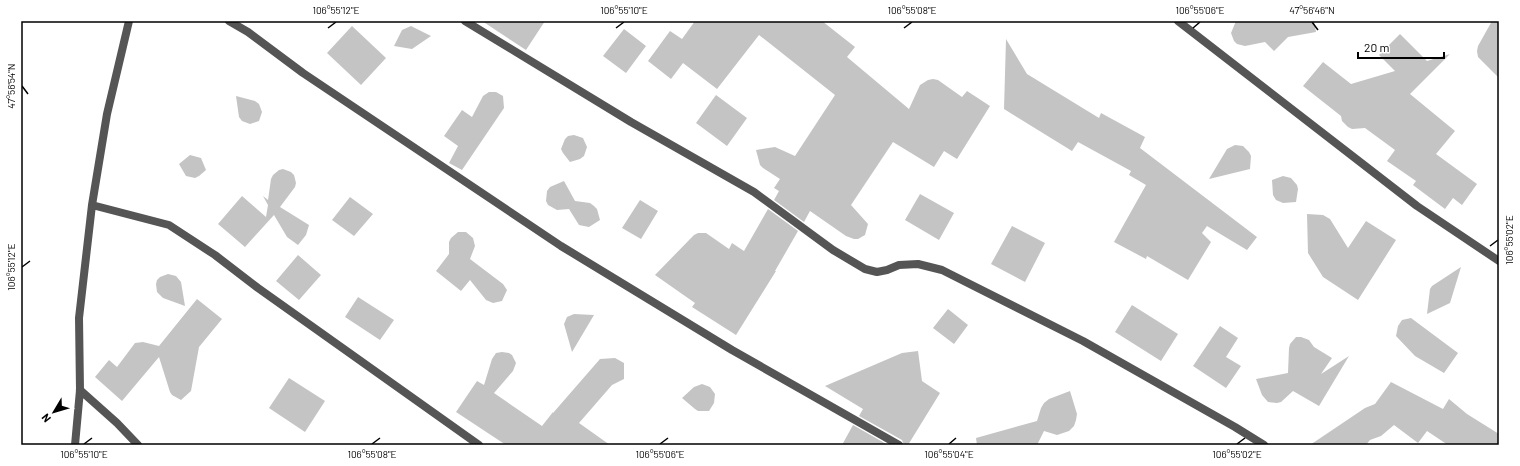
<svg xmlns="http://www.w3.org/2000/svg" width="1520" height="466" viewBox="0 0 1520 466" font-family="Barlow,sans-serif">
<style>
.building{fill:#c4c4c4}
.lines{fill:none;stroke-linecap:round;stroke-linejoin:round}
.minor{stroke:#555;stroke-width:8}
.ticks{fill:none;stroke:#000;stroke-width:1.5}
.neatline{fill:none;stroke:#000;stroke-width:1.5}
.ticks-label{font-size:10px;text-anchor:middle;fill:#000}
</style>
<rect width="100%" height="100%" fill="#fff"/>
<!-- building -->
<path class="building" d="M 482,21 L 545,21 L 526,50 Z
M 695,21 L 822,21 L 855,47 L 847,57 L 909,109 L 920,85 L 928,80 L 933,79 L 938,80 L 962,97 L 967,91 L 990,106 L 957,159 L 944,151 L 934,167 L 893,142 L 851,205 L 868,224 L 865,235 L 858,239 L 854,239 L 846,236 L 810,211 L 804,222 L 774,200 L 779,191 L 774,188 L 780,179 L 763,168 L 760,165 L 756,150 L 775,147 L 795,156 L 835,95 L 759,35 L 717,89 L 683,63 L 671,79 L 648,61 L 670,31 L 682,39 Z
M 1236,21 L 1314,21 L 1316,32 L 1288,37 L 1274,51 L 1265,42 L 1245,46 L 1237,44 L 1234,41 L 1231,33 Z
M 1492,21 L 1499,21 L 1499,78 L 1478,57 L 1477,51 L 1478,46 Z
M 352,26 L 386,58 L 361,85 L 327,53 Z
M 411,26 L 431,36 L 412,49 L 394,46 L 402,30 Z
M 624,29 L 646,46 L 626,73 L 603,56 Z
M 1400,34 L 1427,61 L 1450,54 L 1410,94 L 1455,131 L 1436,154 L 1477,184 L 1462,205 L 1453,198 L 1445,209 L 1413,185 L 1416,181 L 1387,161 L 1395,150 L 1365,128 L 1352,129 L 1348,127 L 1342,121 L 1341,116 L 1303,86 L 1323,62 L 1351,84 L 1395,71 L 1379,55 Z
M 1006,39 L 1027,74 L 1099,118 L 1101,113 L 1145,137 L 1140,148 L 1257,237 L 1247,250 L 1207,226 L 1202,233 L 1211,242 L 1188,280 L 1147,256 L 1146,259 L 1114,242 L 1146,185 L 1129,175 L 1131,171 L 1078,142 L 1072,151 L 1004,109 Z
M 489,92 L 496,92 L 503,96 L 504,108 L 462,170 L 449,163 L 458,146 L 444,136 L 462,110 L 472,117 L 483,96 Z
M 716,95 L 747,118 L 727,146 L 696,123 Z
M 236,96 L 255,101 L 259,104 L 262,112 L 259,121 L 250,124 L 242,121 L 239,117 Z
M 574,135 L 583,138 L 587,147 L 584,156 L 580,159 L 570,162 L 563,153 L 561,149 L 565,139 L 568,136 Z
M 1235,145 L 1243,146 L 1249,152 L 1251,156 L 1250,169 L 1209,179 L 1227,149 Z
M 190,155 L 201,158 L 206,170 L 199,176 L 195,178 L 186,176 L 179,164 Z
M 283,169 L 291,172 L 294,175 L 296,183 L 295,187 L 280,207 L 309,225 L 306,235 L 298,245 L 287,237 L 274,215 L 245,247 L 218,224 L 242,196 L 266,217 L 268,205 L 263,196 L 268,200 L 271,179 L 273,175 L 279,170 Z
M 1283,176 L 1291,178 L 1297,185 L 1298,189 L 1296,202 L 1283,203 L 1276,200 L 1273,195 L 1272,180 Z
M 564,181 L 575,201 L 590,203 L 594,206 L 597,209 L 600,220 L 589,227 L 579,225 L 569,209 L 557,210 L 548,205 L 546,201 L 547,191 L 550,187 Z
M 920,194 L 954,213 L 939,240 L 905,220 Z
M 350,197 L 373,214 L 354,236 L 332,220 Z
M 640,200 L 658,211 L 641,239 L 622,228 Z
M 768,209 L 798,231 L 775,271 L 776,271 L 736,335 L 692,307 L 695,303 L 655,275 L 694,235 L 698,233 L 706,233 L 729,249 L 732,243 L 744,251 Z
M 1307,214 L 1323,215 L 1330,219 L 1348,248 L 1366,221 L 1396,240 L 1358,300 L 1323,277 L 1308,253 Z
M 1012,226 L 1045,243 L 1025,282 L 991,264 Z
M 458,232 L 466,232 L 473,238 L 475,246 L 470,259 L 503,284 L 507,290 L 502,301 L 493,303 L 486,300 L 470,280 L 461,291 L 436,271 L 449,254 L 449,242 L 451,238 Z
M 298,255 L 321,275 L 299,300 L 276,281 Z
M 1461,267 L 1450,303 L 1427,314 L 1430,289 L 1432,286 Z
M 168,274 L 176,276 L 181,282 L 185,306 L 163,298 L 157,292 L 156,284 L 157,280 L 160,277 Z
M 358,297 L 394,320 L 380,340 L 345,317 Z
M 197,299 L 222,319 L 199,347 L 191,391 L 181,400 L 172,395 L 170,392 L 159,357 L 122,401 L 95,377 L 109,360 L 117,367 L 135,343 L 143,342 L 159,346 Z
M 1132,305 L 1178,334 L 1161,361 L 1115,332 Z
M 948,309 L 968,325 L 954,344 L 933,328 Z
M 574,314 L 594,315 L 572,352 L 564,324 L 567,317 Z
M 1411,318 L 1458,353 L 1444,373 L 1415,356 L 1396,336 L 1398,326 L 1402,320 Z
M 1220,326 L 1238,338 L 1226,357 L 1241,366 L 1226,388 L 1193,366 Z
M 1296,337 L 1301,337 L 1309,340 L 1314,347 L 1332,358 L 1321,374 L 1349,356 L 1319,406 L 1293,391 L 1281,402 L 1277,403 L 1268,402 L 1262,395 L 1256,379 L 1288,373 L 1289,348 L 1290,344 Z
M 918,351 L 922,381 L 940,393 L 908,445 L 904,445 L 902,440 L 859,416 L 863,409 L 825,386 L 902,353 Z
M 502,352 L 509,353 L 512,355 L 516,363 L 513,371 L 494,393 L 542,426 L 553,412 L 553,413 L 600,359 L 615,358 L 624,363 L 624,379 L 612,385 L 579,423 L 610,445 L 506,445 L 456,412 L 477,381 L 484,385 L 492,359 L 496,353 Z
M 289,378 L 325,401 L 305,432 L 269,408 Z
M 1391,382 L 1443,409 L 1449,399 L 1467,414 L 1499,434 L 1499,445 L 1448,445 L 1427,431 L 1418,443 L 1394,425 L 1381,436 L 1370,440 L 1366,445 L 1310,445 L 1365,408 L 1375,404 Z
M 702,384 L 710,387 L 715,394 L 714,403 L 709,411 L 698,411 L 695,409 L 682,398 L 694,387 Z
M 1070,391 L 1077,414 L 1076,420 L 1074,426 L 1069,431 L 1057,435 L 1044,431 L 1037,445 L 977,445 L 976,438 L 1037,421 L 1041,408 L 1044,403 L 1049,399 Z
M 853,425 L 888,445 L 842,445 Z"/>
<g class="lines">
<!-- minor -->
<path class="minor" d="M 229,21 L 248,32 L 303,73 L 561,246 L 732,350 L 899,445
M 465,21 L 631,122 L 754,192 L 833,250 L 865,269 L 877,272 L 887,270 L 899,265 L 918,264 L 942,270 L 1083,341 L 1235,427 L 1264,445
M 1178,21 L 1417,206 L 1499,261
M 92,205 L 169,225 L 215,255 L 258,288 L 479,445
M 80,390 L 117,423 L 138,445
M 75,445 L 80,390 L 79,318 L 92,205 L 107,114 L 129,21"/>
</g>
<!-- ticks -->
<path class="ticks" d="M 1312,22 L 1318,30M 328,28 L 336,22M 616,28 L 624,22M 904,28 L 912,22M 1193,28 L 1200,22M 22,86 L 28,94M 1490,246 L 1498,240M 22,267 L 30,261M 84,444 L 92,438M 372,444 L 380,438M 660,444 L 668,438M 949,444 L 956,438M 1237,444 L 1245,438"/>
<!-- border -->
<rect width="1520" height="466" fill="none" stroke="#ffffff" stroke-width="44"/>
<!-- north arrow -->
<g transform="translate(54 412) rotate(232)" stroke="#ffffff" stroke-width="3" paint-order="stroke">
<path d="M0-3L7 15L0 10L-7 15Z" fill="#000000"/>
<text y="-6" font-size="11" font-weight="bold" text-anchor="middle" fill="#000000">N</text>
</g>
<!-- scale -->
<path d="M1358 52v6h86v-6" fill="none" stroke="#000000" stroke-width="2"/>
<text x="1364" y="52" font-size="12" fill="#000000" stroke="#ffffff" stroke-width="3" paint-order="stroke">20 m</text>
<rect x="22" y="22" width="1476" height="422" class="neatline"/>
<g class="ticks-label">
<text x="336" y="14">106°55'12"E</text>
<text x="624" y="14">106°55'10"E</text>
<text x="912" y="14">106°55'08"E</text>
<text x="1200" y="14">106°55'06"E</text>
<text x="1312" y="14">47°56'46"N</text>
<text transform="translate(11 86) rotate(-90)" y="4">47°56'54"N</text>
<text transform="translate(1509 240) rotate(-90)" y="4">106°55'02"E</text>
<text transform="translate(11 267) rotate(-90)" y="4">106°55'12"E</text>
<text x="84" y="458">106°55'10"E</text>
<text x="372" y="458">106°55'08"E</text>
<text x="660" y="458">106°55'06"E</text>
<text x="949" y="458">106°55'04"E</text>
<text x="1237" y="458">106°55'02"E</text>
</g>
</svg>
